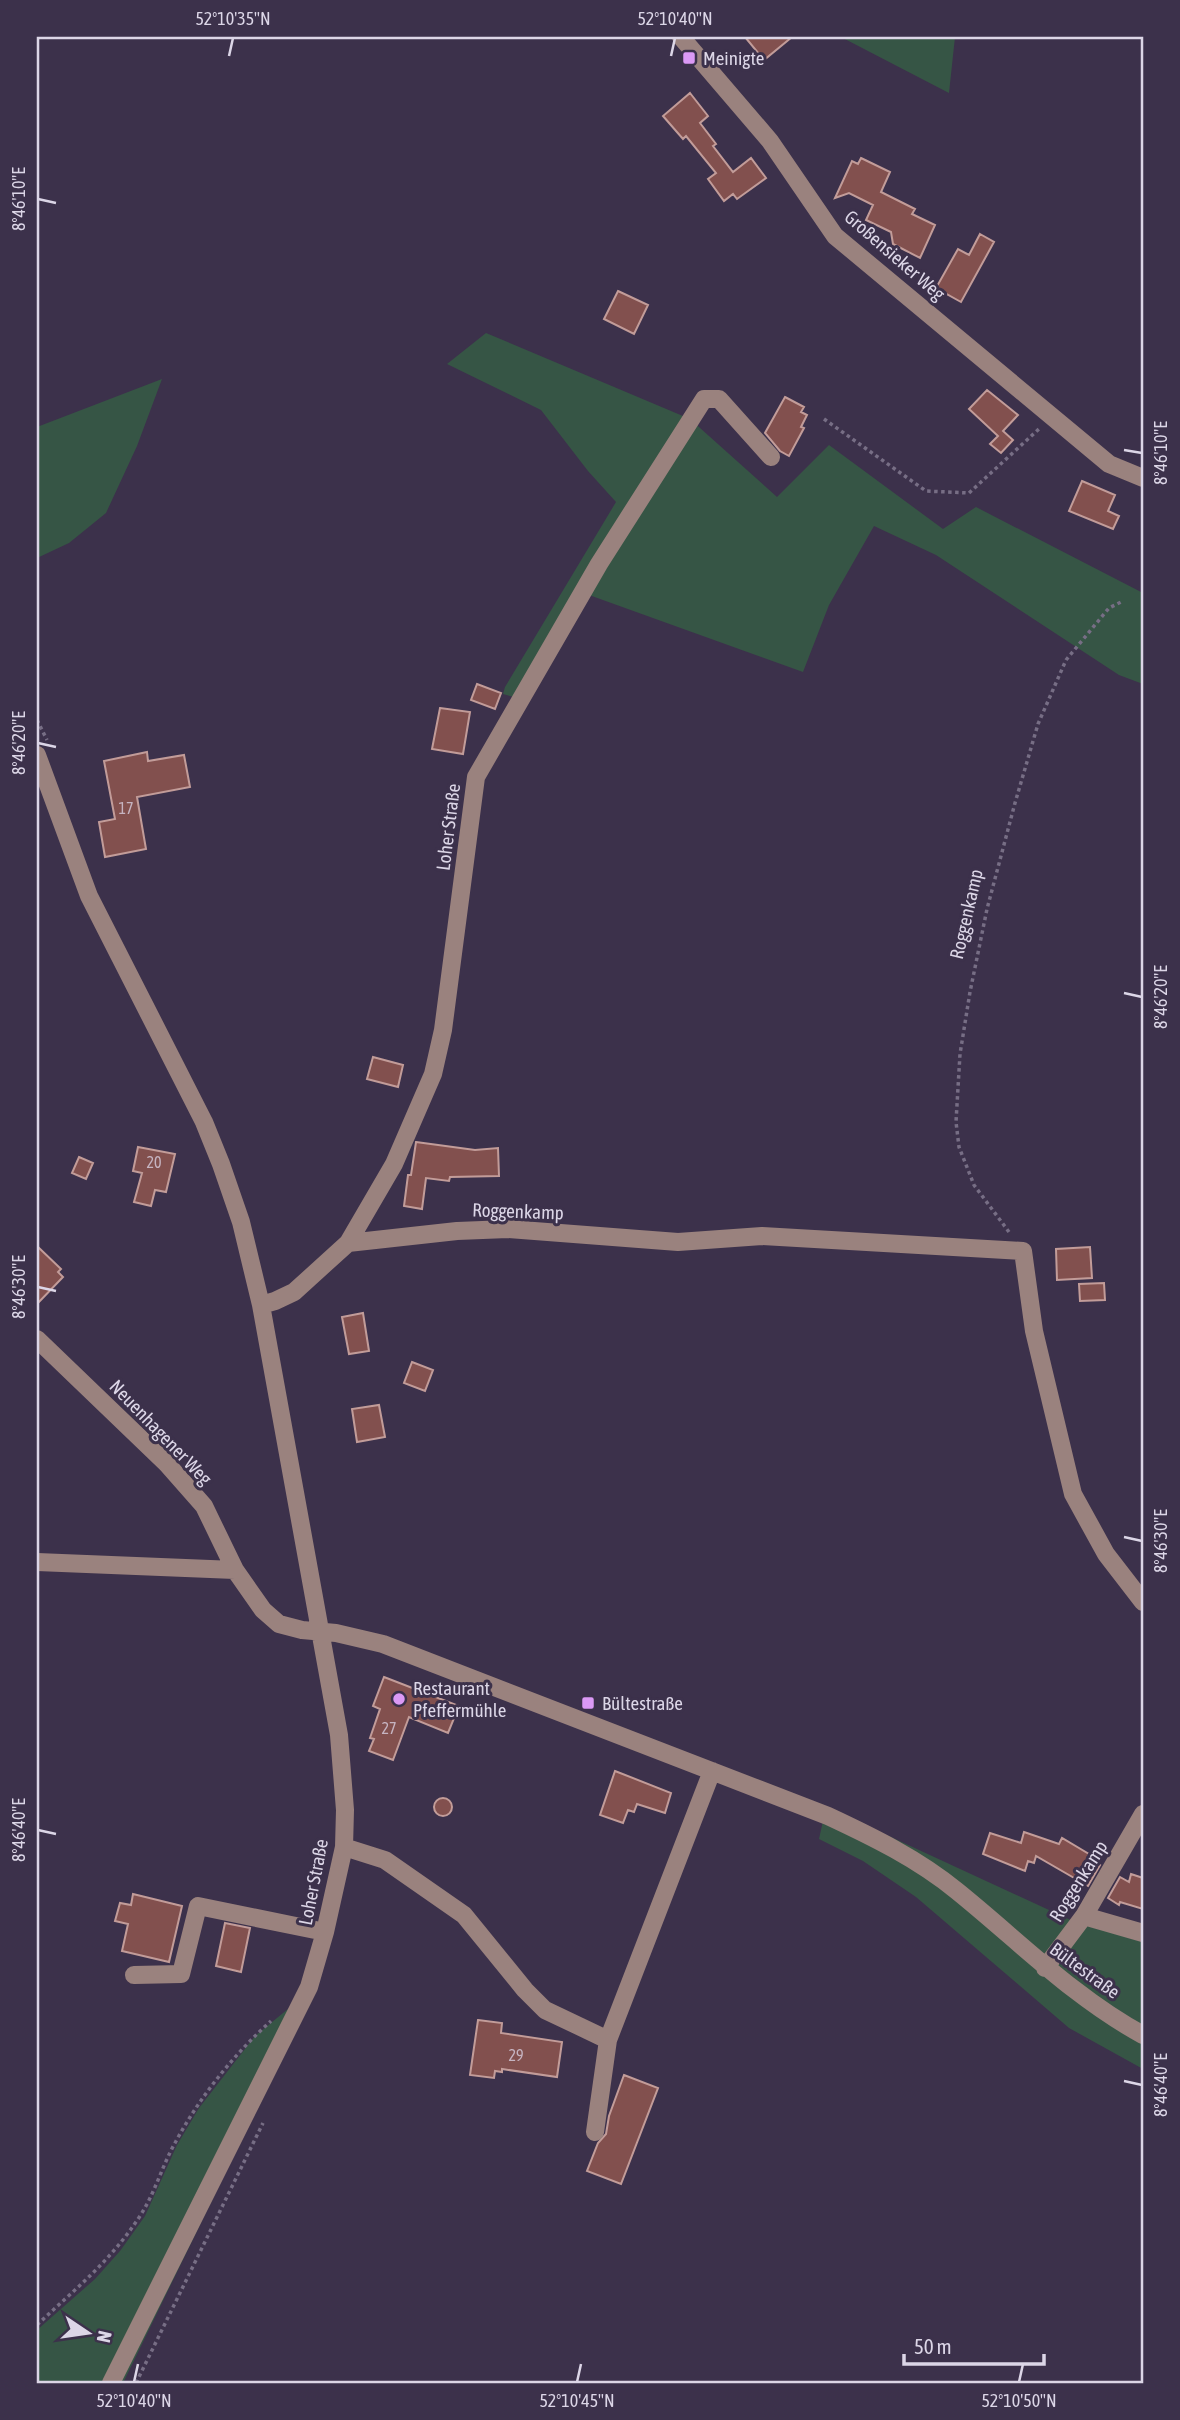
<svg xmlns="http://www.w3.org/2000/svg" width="1180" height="2420" viewBox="0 0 1180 2420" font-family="'Asap Condensed',sans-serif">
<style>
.green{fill:#365545}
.building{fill:#82504e;stroke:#c29c99;stroke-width:2}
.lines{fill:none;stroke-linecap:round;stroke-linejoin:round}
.path{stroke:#776e85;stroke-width:3.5;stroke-dasharray:3.5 3.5;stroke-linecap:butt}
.minor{stroke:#9a827e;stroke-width:18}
.ticks{fill:none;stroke:#dcd6e7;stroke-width:2.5}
.poi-dot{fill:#db99f5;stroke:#3c314b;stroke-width:2.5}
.labels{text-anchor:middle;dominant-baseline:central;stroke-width:6;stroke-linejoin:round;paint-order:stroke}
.number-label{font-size:16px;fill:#c6b4c1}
.poi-label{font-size:19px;fill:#dcd6e7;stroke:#3c314b;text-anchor:start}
.street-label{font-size:19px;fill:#dcd6e7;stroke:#3c314b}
.neatline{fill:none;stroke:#dcd6e7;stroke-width:2.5}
.ticks-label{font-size:18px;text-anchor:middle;fill:#dcd6e7}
</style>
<rect width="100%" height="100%" fill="#3c314b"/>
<!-- green -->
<path class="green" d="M 841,37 L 955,37 L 949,93 Z
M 486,333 L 690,419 L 777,497 L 829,445 L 943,529 L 976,507 L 1143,593 L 1143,684 L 1119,675 L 936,555 L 874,526 L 829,605 L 803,672 L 589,595 L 528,701 L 503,694 L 505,687 L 616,502 L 588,471 L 541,410 L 447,364 Z
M 162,379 L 137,446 L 106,513 L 69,543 L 37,558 L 37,427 Z
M 826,1807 L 1075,1922 L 1143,1942 L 1143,2069 L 1069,2028 L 916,1897 L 863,1861 L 819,1839 Z
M 316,1986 L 123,2383 L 37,2383 L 37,2330 L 95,2279 L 120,2251 L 145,2216 L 177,2145 L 199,2108 L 255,2036 Z"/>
<!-- building -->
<path class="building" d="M 745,37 L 792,37 L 764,60 Z
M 690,93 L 708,116 L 700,123 L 716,144 L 713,146 L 733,172 L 751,158 L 766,178 L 737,199 L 733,194 L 724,201 L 708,179 L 716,173 L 686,136 L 683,139 L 663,116 Z
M 861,158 L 890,172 L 881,192 L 915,209 L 912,214 L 935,225 L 920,258 L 893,244 L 891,232 L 866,220 L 873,205 L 849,193 L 835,198 L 852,161 L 858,164 Z
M 980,234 L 994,242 L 961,302 L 936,288 L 958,249 L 969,255 Z
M 618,291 L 648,305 L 634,334 L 604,319 Z
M 987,390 L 1018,415 L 1003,431 L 1013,440 L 1001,453 L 990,444 L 998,436 L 969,409 Z
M 785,397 L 804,407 L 801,412 L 807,415 L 801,427 L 804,428 L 789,456 L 780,451 L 765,433 Z
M 1082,481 L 1115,495 L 1108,511 L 1119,516 L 1113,529 L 1069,511 Z
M 477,684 L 501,693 L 495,709 L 471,700 Z
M 440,708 L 470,712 L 463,754 L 432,749 Z
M 147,752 L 148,761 L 184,755 L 190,787 L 137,797 L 146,849 L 105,857 L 99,822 L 115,819 L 104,761 Z
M 373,1057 L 403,1065 L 398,1087 L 367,1079 Z
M 416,1142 L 475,1150 L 498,1148 L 499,1176 L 450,1177 L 449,1181 L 426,1178 L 422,1209 L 404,1206 L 408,1175 L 411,1175 Z
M 138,1147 L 175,1154 L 166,1192 L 155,1190 L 151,1206 L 134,1202 L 142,1173 L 133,1171 Z
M 79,1157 L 93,1163 L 86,1179 L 72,1173 Z
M 37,1246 L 61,1269 L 58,1272 L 63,1277 L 37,1304 Z
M 1090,1247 L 1092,1278 L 1057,1280 L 1056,1249 Z
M 1104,1283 L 1105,1300 L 1080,1301 L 1079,1284 Z
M 363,1313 L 369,1351 L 349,1354 L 342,1317 Z
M 412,1362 L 433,1370 L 425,1391 L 404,1383 Z
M 379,1405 L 385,1437 L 357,1442 L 352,1409 Z
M 384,1677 L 459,1706 L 448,1733 L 409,1717 L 393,1760 L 369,1751 L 374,1739 L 370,1738 L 380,1709 L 373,1706 Z
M 615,1771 L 671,1793 L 665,1813 L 637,1804 L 634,1812 L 628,1810 L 623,1823 L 600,1815 Z
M434 1807a9 9 0 1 1 18 0a9 9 0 1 1-18 0Z
M 1024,1832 L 1059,1844 L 1062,1838 L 1094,1857 L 1092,1860 L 1100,1865 L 1088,1886 L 1036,1856 L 1034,1863 L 1028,1861 L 1025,1871 L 983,1854 L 990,1833 L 1021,1843 Z
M 1131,1874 L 1143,1878 L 1143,1909 L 1120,1902 L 1119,1905 L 1108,1898 L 1120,1877 L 1129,1882 Z
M 133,1894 L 182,1906 L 169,1962 L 122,1951 L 128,1924 L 115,1921 L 120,1903 L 131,1905 Z
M 225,1923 L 250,1928 L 241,1972 L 216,1966 Z
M 478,2020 L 502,2023 L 501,2033 L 562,2042 L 557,2077 L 502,2069 L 502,2072 L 495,2071 L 494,2078 L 470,2075 Z
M 624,2075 L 658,2088 L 621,2184 L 587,2171 L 598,2143 L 606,2134 L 609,2116 Z"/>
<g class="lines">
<!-- path -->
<path class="path" d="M 824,419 L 926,491 L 969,493 L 1040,428
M 37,720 L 47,740
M 1009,1232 L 974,1185 L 959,1147 L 956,1122 L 960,1054 L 970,992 L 987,909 L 1015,803 L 1038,724 L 1066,660 L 1109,608 L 1123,601
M 37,2325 C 76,2288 110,2262 140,2216 C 155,2193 162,2166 175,2143 C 199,2098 233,2055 271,2021
M 136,2383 L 263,2123"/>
<!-- minor -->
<path class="minor" d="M 681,37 L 770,141 L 835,236 L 1109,464 L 1143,478
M 37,755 L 89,896 L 204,1122 L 221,1164 L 241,1222 L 261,1305 L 339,1735 L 345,1810 L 344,1847 L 325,1932 L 309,1987 L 111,2383
M 348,1243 L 457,1231 L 508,1229 L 678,1242 L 762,1236 L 1023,1251 L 1034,1331 L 1073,1494 L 1106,1554 L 1143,1602
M 261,1305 L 275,1301 L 294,1292 L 348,1243 L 394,1164 L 433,1074 L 443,1030 L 476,777 L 599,564 L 704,399 L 719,399 L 771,457
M 37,1339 L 167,1464 L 204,1506 L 235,1570 L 263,1610 L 279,1624 L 302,1630 L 336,1633 L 383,1644 L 828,1816 C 873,1837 918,1859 957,1891 C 1019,1941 1073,1997 1143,2035
M 37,1562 L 235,1570
M 344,1847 L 385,1860 L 464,1915 L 525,1990 L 545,2010 L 608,2040
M 1084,1916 L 1143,1933
M 1045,1968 L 1084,1916 L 1143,1814
M 134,1975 L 181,1974 L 198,1906 L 325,1932
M 595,2132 L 608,2040 L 712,1771"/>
</g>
<!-- ticks -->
<path class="ticks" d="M 229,56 L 233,38M 671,56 L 675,38M 38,199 L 56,203M 1124,450 L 1142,453M 38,743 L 56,747M 1124,993 L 1142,997M 38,1287 L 56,1291M 1124,1537 L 1142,1541M 38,1830 L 56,1834M 1124,2081 L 1142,2085M 134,2382 L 138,2364M 577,2382 L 581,2364M 1019,2382 L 1023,2364"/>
<!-- markers -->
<g class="poi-dot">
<rect x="682" y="51" width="14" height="14" rx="3.5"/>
<circle cx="399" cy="1699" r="7"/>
<rect x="581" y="1696" width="14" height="14" rx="3.5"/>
</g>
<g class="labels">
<!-- number labels -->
<g class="number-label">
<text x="126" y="808">17</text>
<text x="154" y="1162">20</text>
<text x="389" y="1728">27</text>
<text x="516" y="2055">29</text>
</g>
<!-- poi labels -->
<g class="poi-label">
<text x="703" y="58">Meinigte</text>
<text x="413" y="1688">Restaurant<tspan x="413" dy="22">Pfeffermühle</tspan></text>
<text x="602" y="1703">Bültestraße</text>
</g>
<!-- street labels -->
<g class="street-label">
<text transform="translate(895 255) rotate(41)">Großensieker Weg</text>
<text transform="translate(448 827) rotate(-83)">Loher Straße</text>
<text transform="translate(966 914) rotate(-77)">Roggenkamp</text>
<text transform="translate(518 1211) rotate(2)">Roggenkamp</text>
<text transform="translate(161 1432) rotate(46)">Neuenhagener Weg</text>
<text transform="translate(1078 1881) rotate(-58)">Roggenkamp</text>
<text transform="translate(313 1882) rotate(-79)">Loher Straße</text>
<text transform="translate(1085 1970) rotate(36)">Bültestraße</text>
</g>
</g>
<!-- border -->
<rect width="1180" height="2420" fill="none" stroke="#3c314b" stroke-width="77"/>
<!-- north arrow -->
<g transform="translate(88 2333) rotate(103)" stroke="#3c314b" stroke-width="5" paint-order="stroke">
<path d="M0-5L12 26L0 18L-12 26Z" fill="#dcd6e7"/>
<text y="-10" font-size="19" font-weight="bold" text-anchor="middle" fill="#dcd6e7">N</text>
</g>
<!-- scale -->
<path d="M904 2354v10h140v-10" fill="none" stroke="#dcd6e7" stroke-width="3.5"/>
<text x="914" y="2354" font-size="21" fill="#dcd6e7" stroke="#3c314b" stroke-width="5" paint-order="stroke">50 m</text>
<rect x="38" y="38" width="1104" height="2344" class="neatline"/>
<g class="ticks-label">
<text x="233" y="25">52°10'35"N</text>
<text x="675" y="25">52°10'40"N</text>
<text transform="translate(19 199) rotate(-90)" y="6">8°46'10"E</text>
<text transform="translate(1161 453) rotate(-90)" y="6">8°46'10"E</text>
<text transform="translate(19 743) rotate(-90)" y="6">8°46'20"E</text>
<text transform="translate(1161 997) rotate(-90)" y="6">8°46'20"E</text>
<text transform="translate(19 1287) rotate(-90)" y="6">8°46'30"E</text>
<text transform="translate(1161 1541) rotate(-90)" y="6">8°46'30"E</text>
<text transform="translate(19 1830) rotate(-90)" y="6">8°46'40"E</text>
<text transform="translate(1161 2085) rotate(-90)" y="6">8°46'40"E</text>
<text x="134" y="2407">52°10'40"N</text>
<text x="577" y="2407">52°10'45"N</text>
<text x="1019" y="2407">52°10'50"N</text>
</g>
</svg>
